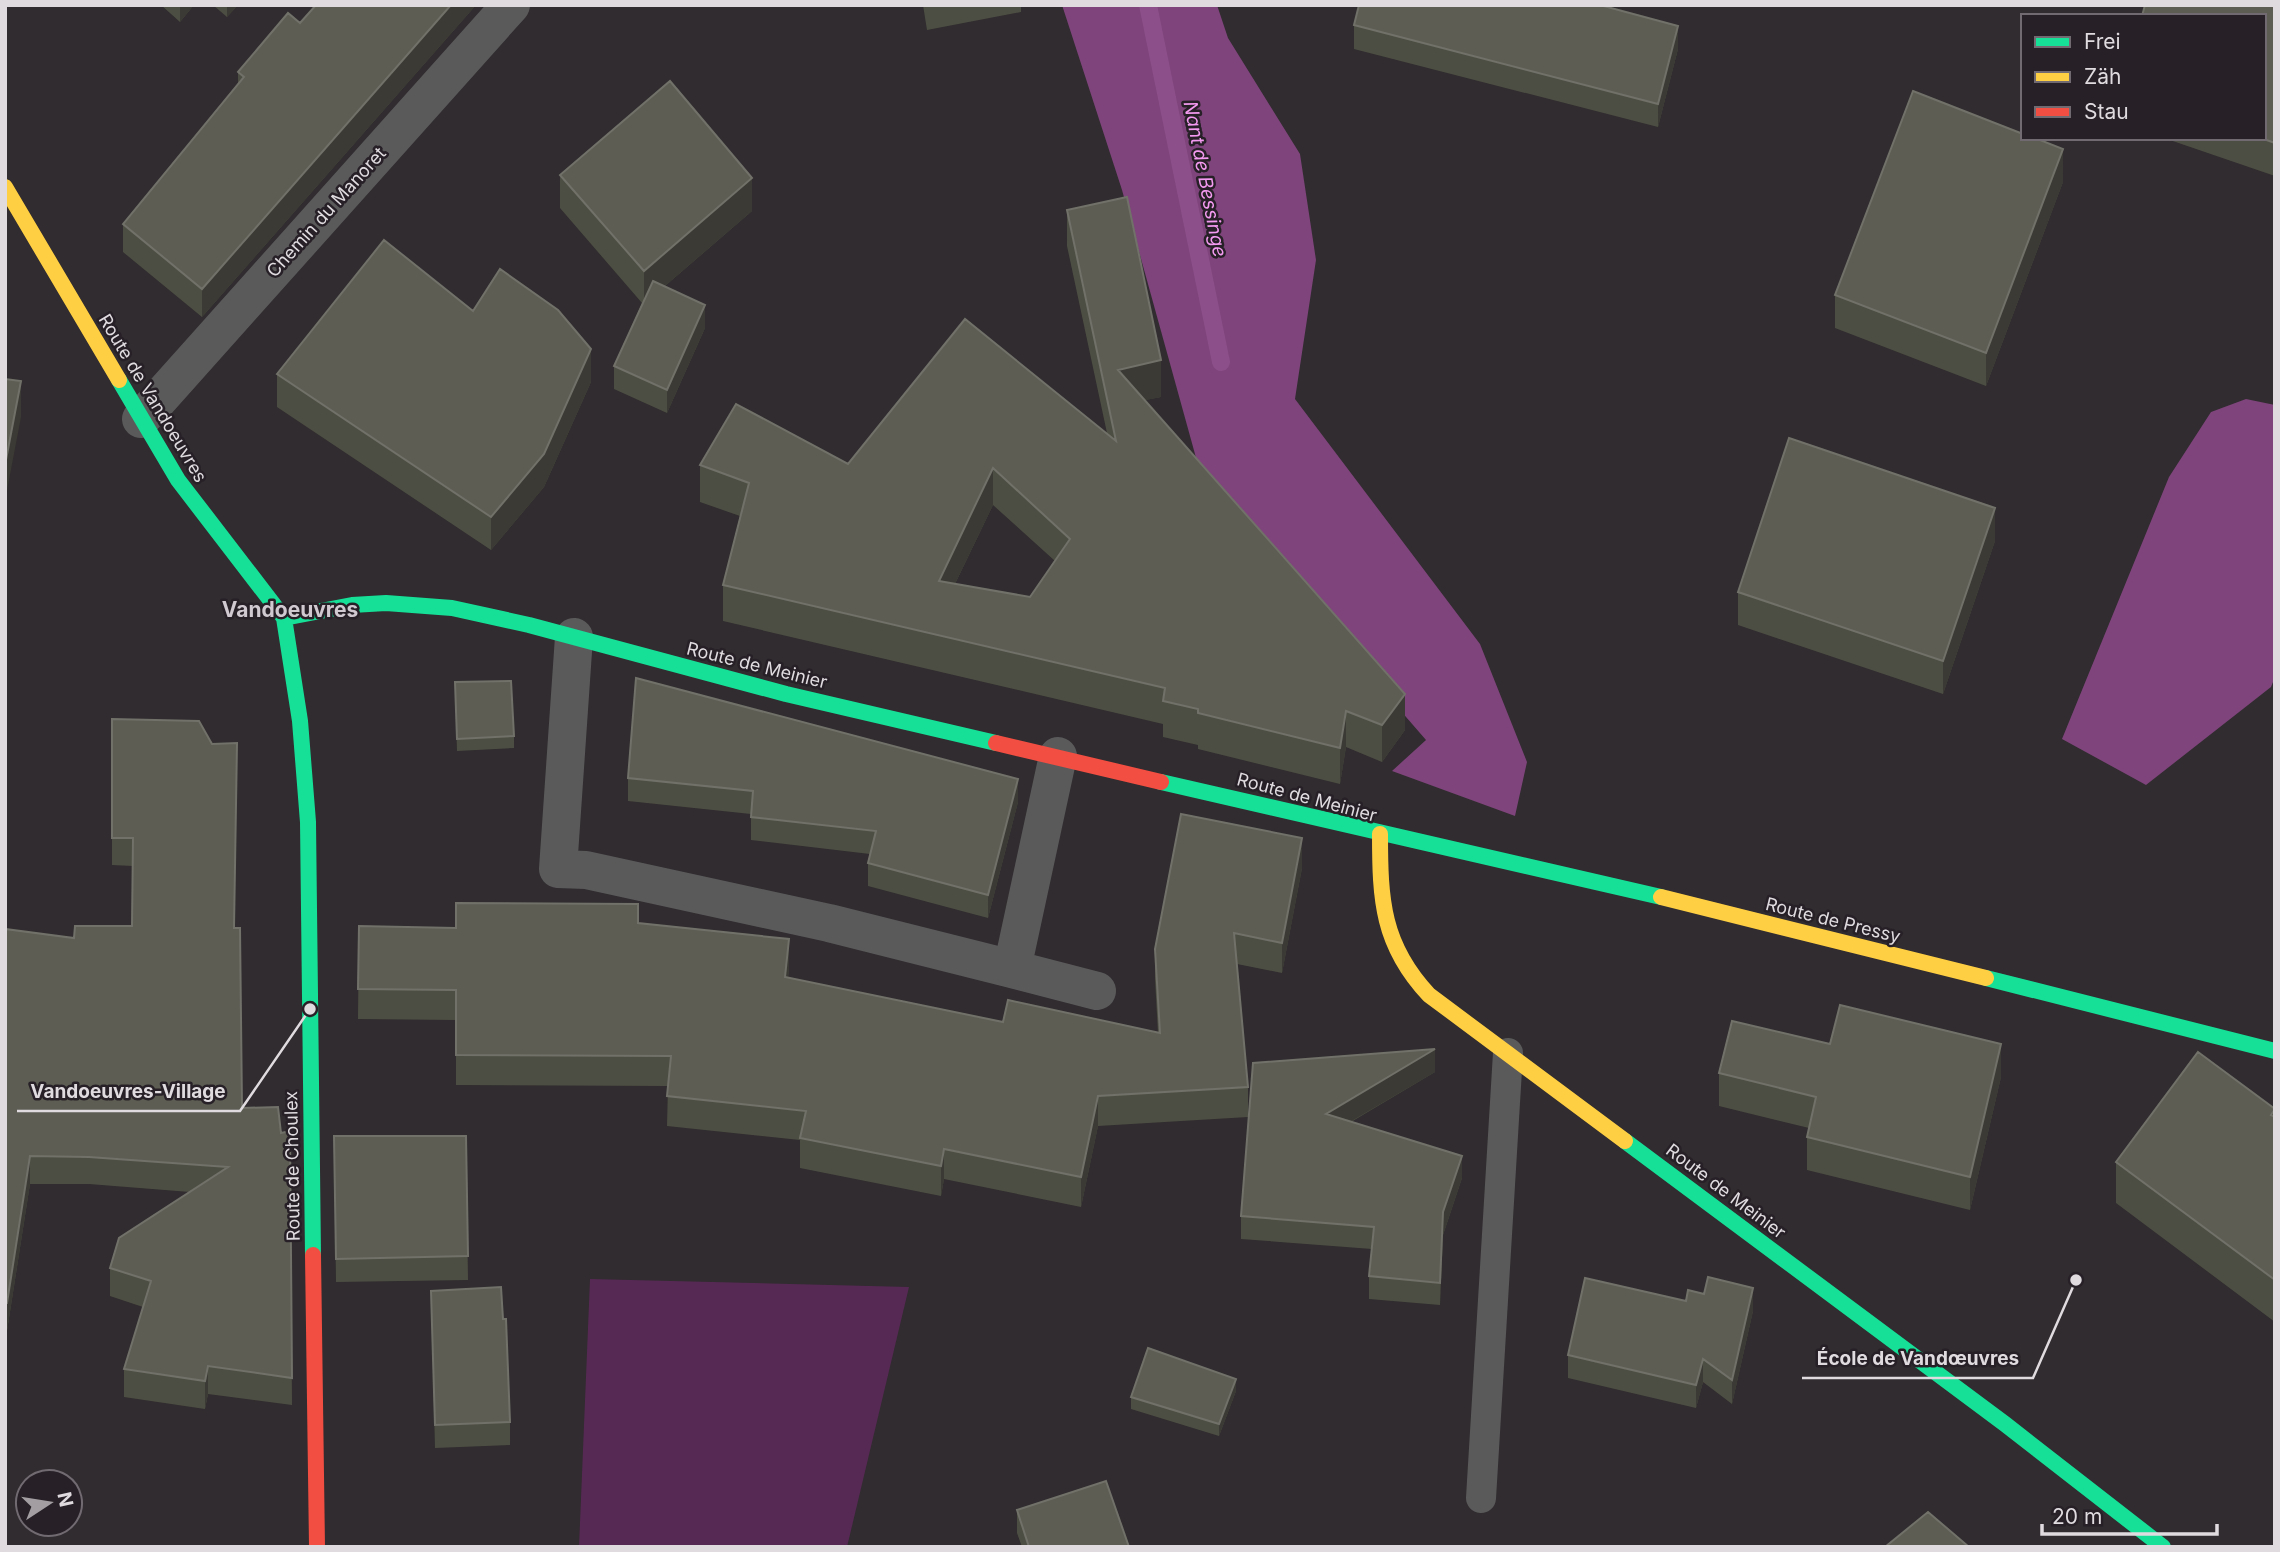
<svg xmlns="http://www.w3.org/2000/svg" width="2280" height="1552" viewBox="0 0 2280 1552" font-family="Inter,sans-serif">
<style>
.green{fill:#562954}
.forest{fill:#7e447b}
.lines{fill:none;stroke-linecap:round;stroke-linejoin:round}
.stream{stroke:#8c4f89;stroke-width:18}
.lane{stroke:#5b5a5b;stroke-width:30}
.street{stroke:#5b5a5b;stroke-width:38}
.fast{stroke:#16e098;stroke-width:16}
.slow{stroke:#ffcf43;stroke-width:16}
.jam{stroke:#f24e42;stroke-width:16}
.wall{fill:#4d4e43;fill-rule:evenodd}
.shaded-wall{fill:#3b3a34}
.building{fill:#5d5d54;stroke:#717169;stroke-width:2;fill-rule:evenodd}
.labels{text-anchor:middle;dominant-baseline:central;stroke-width:5;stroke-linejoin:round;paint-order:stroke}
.street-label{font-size:18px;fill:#dfdbdf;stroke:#272127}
.water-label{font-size:19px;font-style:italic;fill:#f49af0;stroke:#272127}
.quarter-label{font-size:21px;font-weight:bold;fill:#d1c9d0;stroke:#272127}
.leader{fill:none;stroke:#dfdbdf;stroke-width:2.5}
.callout-dot{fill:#dfdbdf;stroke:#272127;stroke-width:2.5}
.callout-label{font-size:19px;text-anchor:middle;font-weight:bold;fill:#dfdbdf;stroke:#272127;stroke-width:5;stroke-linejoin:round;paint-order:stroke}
</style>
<rect width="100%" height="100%" fill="#302c2f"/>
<!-- green -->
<path class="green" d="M 590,1279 L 909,1287 L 847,1547 L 579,1547 Z"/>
<!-- forest -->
<path class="forest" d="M 1062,5 L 1217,5 L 1228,38 L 1300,154 L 1316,260 L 1295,399 L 1480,644 L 1527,762 L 1515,816 L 1392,771 L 1426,740 L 1203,483 L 1122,190 Z
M 2246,399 L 2275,405 L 2275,677 L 2271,687 L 2146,785 L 2062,739 L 2169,477 L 2211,412 Z"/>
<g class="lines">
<!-- stream -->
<path class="stream" d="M 1148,5 L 1221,362"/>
<!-- lane -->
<path class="lane" d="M 1481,1498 L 1508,1053"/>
<!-- street -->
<path class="street" d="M 141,419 L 511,5
M 574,637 L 558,869 L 586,870 L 829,923 L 1012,969 L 1058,756
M 1012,969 L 1097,991"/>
<!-- fast -->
<path class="fast" d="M 119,380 L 178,480 L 284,618 L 300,721 L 308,822 L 313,1255
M 284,618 L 352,605 L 386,603 L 452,608 L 529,625 L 786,694 L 996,743
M 1161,782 L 1661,897
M 1986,978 L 2275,1051
M 1625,1141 L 2005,1424 L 2163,1547"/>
<!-- slow -->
<path class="slow" d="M 5,187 L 119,380
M 1380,834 C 1380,900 1382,945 1429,995 L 1625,1141
M 1661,897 L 1986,978"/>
<!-- jam -->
<path class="jam" d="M 996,743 L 1161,782
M 313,1255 L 317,1547"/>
</g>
<!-- wall -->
<path class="wall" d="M 161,5 L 194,5 L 180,22 Z
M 213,5 L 238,5 L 227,17 Z
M 316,5 L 476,5 L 202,317 L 123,252 L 123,224 L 238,84 L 238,72 L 300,23 Z
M 923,5 L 1021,5 L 1021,12 L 927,30 Z
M 2275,5 L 2275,176 L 2164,138 L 2264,138 Z
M 1354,25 L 1678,49 L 1658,127 L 1354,49 Z
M 560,175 L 752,211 L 665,286 L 705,328 L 667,413 L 614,389 L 614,366 L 642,303 L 560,208 Z
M 2063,182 L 1986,386 L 1835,328 L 1835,295 Z
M 1067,210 L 1161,397 L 1145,400 L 1405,730 L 1382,762 L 1346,747 L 1340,784 L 1198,749 L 1198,745 L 1163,737 L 1163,724 L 723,621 L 723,585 L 740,516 L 700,502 L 700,465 L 848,464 L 1107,433 L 1067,246 ZM 993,505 L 1055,561 L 1030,597 L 955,584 Z
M 473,311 L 591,382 L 544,487 L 491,550 L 277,407 L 277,374 Z
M 1995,541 L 1943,694 L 1738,625 L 1738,592 Z
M 455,682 L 514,736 L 514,748 L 457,751 Z
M 112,719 L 235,928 L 242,1108 L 281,1133 L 290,1131 L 292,1405 L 208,1394 L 205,1409 L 124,1397 L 124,1369 L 143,1307 L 110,1296 L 110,1268 L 190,1192 L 89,1184 L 30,1184 L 7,1331 L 5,1330 L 5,929 L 74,938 L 132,926 L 133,866 L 112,865 Z
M 628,778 L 1018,802 L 988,918 L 868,886 L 868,863 L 870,854 L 751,840 L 751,814 L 628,801 Z
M 1302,868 L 1282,973 L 1237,964 L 1248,1087 L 1248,1117 L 1098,1126 L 1081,1207 L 944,1179 L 941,1196 L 800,1168 L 800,1140 L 667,1126 L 668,1086 L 456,1085 L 456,1020 L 358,1019 L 359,926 L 456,928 L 638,923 L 789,969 L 788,978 L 1003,1022 L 1158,1033 L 1155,979 L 1155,949 Z
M 1830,1044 L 2001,1077 L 1970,1210 L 1807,1170 L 1807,1137 L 1809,1128 L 1719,1106 L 1719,1073 Z
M 1253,1063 L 1435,1072 L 1351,1122 L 1462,1178 L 1443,1235 L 1440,1305 L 1369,1299 L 1369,1276 L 1372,1249 L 1241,1239 L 1241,1216 Z
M 2275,1109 L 2275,1322 L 2116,1203 L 2116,1162 Z
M 334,1136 L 466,1136 L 468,1280 L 336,1282 Z
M 431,1291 L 510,1422 L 510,1445 L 435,1448 Z
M 1686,1301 L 1753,1311 L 1732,1404 L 1703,1382 L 1696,1408 L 1568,1378 L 1568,1355 Z
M 1236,1391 L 1219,1436 L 1131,1409 L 1131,1397 Z
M 1017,1510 L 1129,1547 L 1022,1547 L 1017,1533 Z"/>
<!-- shaded-wall -->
<path class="shaded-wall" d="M 180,5 L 194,5 L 180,22 Z
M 227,5 L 238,5 L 227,17 Z
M 451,5 L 476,5 L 202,317 L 202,289 Z
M 1678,26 L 1678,49 L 1658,127 L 1658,104 Z
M 2063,149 L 2063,182 L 1986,386 L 1986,353 Z
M 752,178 L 752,211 L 644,304 L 644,271 Z
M 705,305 L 705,328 L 667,413 L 667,390 Z
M 591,349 L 591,382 L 544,487 L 491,550 L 491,517 Z
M 1161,360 L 1161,397 L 1118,406 L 1118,370 Z
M 21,381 L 21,417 L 5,501 L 5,465 Z
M 993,468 L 993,505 L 939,617 L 939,581 Z
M 1995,508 L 1995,541 L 1943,694 L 1943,661 Z
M 1405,694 L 1405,730 L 1382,762 L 1382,725 Z
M 1346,711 L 1346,747 L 1340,784 L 1340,748 Z
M 1018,779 L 1018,802 L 988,918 L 988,895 Z
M 1302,838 L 1302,868 L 1282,973 L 1282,943 Z
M 789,939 L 789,969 L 785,1007 L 785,977 Z
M 2001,1044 L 2001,1077 L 1970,1210 L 1970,1177 Z
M 1435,1049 L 1435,1072 L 1326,1136 L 1326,1114 Z
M 1098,1096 L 1098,1126 L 1081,1207 L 1081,1177 Z
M 944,1149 L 944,1179 L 941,1196 L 941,1166 Z
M 30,1156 L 30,1184 L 7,1331 L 7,1303 Z
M 1462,1156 L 1462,1178 L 1443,1235 L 1440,1305 L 1443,1212 Z
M 1753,1288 L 1753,1311 L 1732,1404 L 1732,1380 Z
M 1703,1359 L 1703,1382 L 1696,1408 L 1696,1385 Z
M 208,1366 L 208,1394 L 205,1409 L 205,1381 Z
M 1236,1379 L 1236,1391 L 1219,1436 L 1219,1424 Z"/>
<!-- building -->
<path class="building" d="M 316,5 L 451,5 L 202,289 L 123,224 L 244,77 L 238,72 L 288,13 L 300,23 Z
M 1359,5 L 1600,5 L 1678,26 L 1658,104 L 1354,25 Z
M 2145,5 L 2275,5 L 2275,143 L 2261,138 L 2264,138 L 2264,16 L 2142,16 Z
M 670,81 L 752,178 L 644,271 L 560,175 Z
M 1913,91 L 2023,134 L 2023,138 L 2035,138 L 2063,149 L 1986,353 L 1835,295 Z
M 1127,197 L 1161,360 L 1118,370 L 1405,694 L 1382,725 L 1346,711 L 1340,748 L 1198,713 L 1198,709 L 1163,701 L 1165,688 L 723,585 L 749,483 L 700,465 L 736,404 L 848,464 L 965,319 L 1116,441 L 1067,210 ZM 993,468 L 1070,539 L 1030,597 L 939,581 Z
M 384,240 L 473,311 L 500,269 L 558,310 L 591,349 L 544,454 L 491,517 L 277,374 Z
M 653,281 L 705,305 L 667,390 L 614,366 Z
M 5,379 L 21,381 L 5,465 Z
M 1789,438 L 1995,508 L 1943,661 L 1738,592 Z
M 636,678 L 1018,779 L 988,895 L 868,863 L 876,831 L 751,817 L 753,791 L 628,778 Z
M 511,681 L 514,736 L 457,739 L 455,682 Z
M 112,719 L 199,721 L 212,744 L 237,743 L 234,928 L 240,928 L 242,1108 L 278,1107 L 281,1133 L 290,1131 L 292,1378 L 208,1366 L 205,1381 L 124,1369 L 151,1281 L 110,1268 L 119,1238 L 228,1167 L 89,1157 L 30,1156 L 7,1303 L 5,1303 L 5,929 L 74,938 L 75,926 L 132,926 L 133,838 L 112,838 Z
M 1181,814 L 1302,838 L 1282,943 L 1234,933 L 1248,1087 L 1098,1096 L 1081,1177 L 944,1149 L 941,1166 L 800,1138 L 806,1111 L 667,1096 L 671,1056 L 456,1055 L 456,990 L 358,989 L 359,926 L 456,928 L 456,903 L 638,904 L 638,923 L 789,939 L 785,977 L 1003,1022 L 1008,1000 L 1160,1033 L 1155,949 Z
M 1840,1005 L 2001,1044 L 1970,1177 L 1807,1137 L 1816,1097 L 1719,1073 L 1732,1021 L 1830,1044 Z
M 1435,1049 L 1326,1114 L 1462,1156 L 1443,1212 L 1440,1283 L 1369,1276 L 1374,1227 L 1241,1216 L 1253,1063 Z
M 2198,1052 L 2275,1109 L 2271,1115 L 2275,1117 L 2275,1280 L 2116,1162 Z
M 334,1136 L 466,1136 L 468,1256 L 336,1259 Z
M 1708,1277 L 1753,1288 L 1732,1380 L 1703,1359 L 1696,1385 L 1568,1355 L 1585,1278 L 1686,1301 L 1688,1290 L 1704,1294 Z
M 501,1287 L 503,1319 L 506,1319 L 510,1422 L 435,1425 L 431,1291 Z
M 1148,1348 L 1236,1379 L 1219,1424 L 1131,1397 Z
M 1106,1481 L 1129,1547 L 1029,1547 L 1017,1510 Z
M 1928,1512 L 1969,1547 L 1885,1547 Z"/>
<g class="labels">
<!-- street labels -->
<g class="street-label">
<text transform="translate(326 212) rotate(-48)">Chemin du Manoret</text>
<text transform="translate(153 398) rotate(59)">Route de Vandoeuvres</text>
<text transform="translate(757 665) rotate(14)">Route de Meinier</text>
<text transform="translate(1307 797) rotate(15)">Route de Meinier</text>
<text transform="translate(1833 920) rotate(14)">Route de Pressy</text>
<text transform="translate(292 1166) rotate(-91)">Route de Choulex</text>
<text transform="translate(1726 1191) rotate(37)">Route de Meinier</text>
</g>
<!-- water labels -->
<g class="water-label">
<text transform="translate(1205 179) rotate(79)">Nant de Bessinge</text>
</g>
<!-- quarter labels -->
<g class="quarter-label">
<text x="290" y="609">Vandoeuvres</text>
</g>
</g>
<!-- callouts -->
<path class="leader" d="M310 1009L240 1111H17M2076 1280L2033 1378H1802"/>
<g class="callout-dot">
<circle cx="310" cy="1009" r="7"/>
<circle cx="2076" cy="1280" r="7"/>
</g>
<g class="callout-label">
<text x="128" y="1098">Vandoeuvres-Village</text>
<text x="1918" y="1365">École de Vandœuvres</text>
</g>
<!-- border -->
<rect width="2280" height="1552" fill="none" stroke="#dfdbdf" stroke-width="14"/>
<!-- legend -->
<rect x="2021" y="14" width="245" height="126" fill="#272127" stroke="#716b71" stroke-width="2"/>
<rect x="2035" y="37" width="35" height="10" fill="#16e098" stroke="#716b71" stroke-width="2"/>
<text x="2084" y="49" font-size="21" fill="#dfdbdf">Frei</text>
<rect x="2035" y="72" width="35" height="10" fill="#ffcf43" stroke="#716b71" stroke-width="2"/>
<text x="2084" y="84" font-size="21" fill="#dfdbdf">Zäh</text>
<rect x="2035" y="107" width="35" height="10" fill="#f24e42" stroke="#716b71" stroke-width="2"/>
<text x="2084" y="119" font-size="21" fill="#dfdbdf">Stau</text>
<!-- north arrow -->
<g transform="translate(49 1503) rotate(78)"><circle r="33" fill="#272127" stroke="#716b71" stroke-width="2"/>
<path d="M0-5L12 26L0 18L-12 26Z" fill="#a29ea1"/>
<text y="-10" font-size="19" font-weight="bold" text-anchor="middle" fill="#dfdbdf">N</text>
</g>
<!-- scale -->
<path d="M2042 1524v10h175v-10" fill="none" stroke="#dfdbdf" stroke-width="3.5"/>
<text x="2052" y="1524" font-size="21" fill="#dfdbdf" stroke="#272127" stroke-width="5" paint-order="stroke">20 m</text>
</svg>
